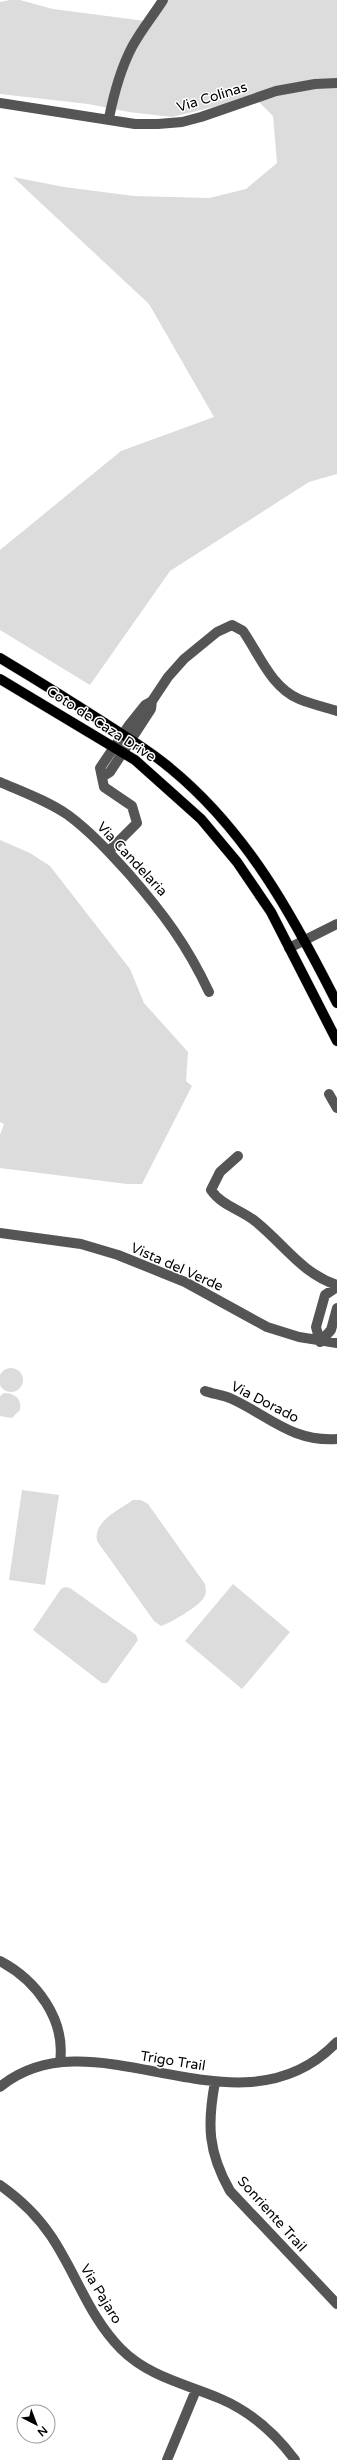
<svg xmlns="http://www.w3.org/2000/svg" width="337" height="2460" viewBox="0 0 337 2460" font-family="'Varela Round',sans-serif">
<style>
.green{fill:#dcdcdc}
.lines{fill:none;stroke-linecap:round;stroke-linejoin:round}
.major-casing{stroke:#dbdbdb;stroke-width:11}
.minor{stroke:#555;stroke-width:10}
.major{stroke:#000;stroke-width:10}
.labels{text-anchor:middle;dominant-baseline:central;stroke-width:3;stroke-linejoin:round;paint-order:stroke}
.street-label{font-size:14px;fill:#000;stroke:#fff}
</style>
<rect width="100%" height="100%" fill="#fff"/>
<!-- green -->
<path class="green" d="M 10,0 L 20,0 L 53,9 L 153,22 L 168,0 L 337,0 L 337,474 L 309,482 L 170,571 L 90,685 L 0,630 L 0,550 L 121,451 L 214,417 L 149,304 L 13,177 L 64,187 L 134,196 L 209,198 L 246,189 L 277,163 L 273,116 L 254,97 L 172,117 L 129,112 L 88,104 L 0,94 L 0,2 Z
M 0,840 L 30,853 L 50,866 L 130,969 L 144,1003 L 188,1052 L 186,1081 L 192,1086 L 142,1184 L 127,1184 L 0,1168 L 0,1135 L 4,1124 L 0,1122 Z
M-1 1380a12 12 0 1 1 24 0a12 12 0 1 1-24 0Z
M 4,1393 C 15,1393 22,1399 20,1410 L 12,1418 L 0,1416 L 0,1396 Z
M 22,1490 L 59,1495 L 45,1585 L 9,1580 Z
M 133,1500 L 141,1500 L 148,1504 L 205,1584 C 206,1590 207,1594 203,1599 C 197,1607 171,1623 161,1626 L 154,1621 L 97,1541 C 93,1521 119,1510 133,1500 Z
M 233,1584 L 290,1632 L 242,1689 L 185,1641 Z
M 65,1587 L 70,1588 L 136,1635 L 138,1640 L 107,1683 L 102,1683 L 33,1630 L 61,1589 Z"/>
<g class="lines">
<!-- major casing -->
<g class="major-casing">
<path id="major" d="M 0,658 C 35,679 69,700 103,722 C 126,737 149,750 170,768 C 247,831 293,916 337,1003
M 0,679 L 135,760 L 201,819 L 237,862 L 271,912 L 337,1041"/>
</g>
<!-- minor -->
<path class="minor" d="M 0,103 L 135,124 L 158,124 L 182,122 L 201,117 L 276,91 L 315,84 L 337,83
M 109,118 C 114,93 120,70 132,47 C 141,30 153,16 163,0
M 102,777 L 110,772 L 151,709 L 152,701
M 0,782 C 23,792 48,801 68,815 C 91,832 110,853 129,874 C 163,913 187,945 209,992
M 109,851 L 137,823 L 132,806 L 104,787 L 100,768 L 129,725 L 145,705 L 152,701 L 168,677 L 184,659 L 217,632 L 232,625 L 243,631 C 259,654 271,687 299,699 C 311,704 324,707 337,711
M 289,948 L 337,924
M 329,1094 L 337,1108
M 238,1156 L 220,1172 L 211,1190 C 222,1206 240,1209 255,1221 C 284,1244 301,1273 337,1285
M 0,1233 L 81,1244 L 118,1255 L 185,1282 L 267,1327 L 299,1337 L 337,1343
M 320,1342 L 316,1327 L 325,1295 L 337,1287
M 320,1342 L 331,1330 L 337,1308
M 205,1391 C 213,1394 223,1395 232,1399 C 269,1416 292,1442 337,1439
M 0,1961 C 36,1980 66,2019 60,2062
M 215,2082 C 207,2125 208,2152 230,2191 L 337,2304
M 0,2087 C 94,2009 239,2145 337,2042
M 0,2185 C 20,2199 37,2215 51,2236 C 76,2273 89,2317 121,2349 C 149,2377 186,2384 221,2399 C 251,2412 275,2433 295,2460
M 167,2460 L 196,2390"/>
<!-- major -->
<use href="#major" class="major"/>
</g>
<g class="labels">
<!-- street labels -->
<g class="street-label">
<text transform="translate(212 97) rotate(-17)">Via Colinas</text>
<text transform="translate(101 724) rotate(33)">Coto de Caza Drive</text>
<text transform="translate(132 859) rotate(47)">Via Candelaria</text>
<text transform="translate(177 1267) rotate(24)">Vista del Verde</text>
<text transform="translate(265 1402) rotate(27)">Via Dorado</text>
<text transform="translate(173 2061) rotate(9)">Trigo Trail</text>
<text transform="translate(272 2214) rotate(48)">Sonriente Trail</text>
<text transform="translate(101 2294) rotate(59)">Via Pajaro</text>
</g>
</g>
<!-- north arrow -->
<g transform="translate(36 2424) rotate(138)"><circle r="19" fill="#ffffff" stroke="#999999"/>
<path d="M0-3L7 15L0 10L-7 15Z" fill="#000000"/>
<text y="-6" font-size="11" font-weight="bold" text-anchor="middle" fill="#000000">N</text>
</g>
</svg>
